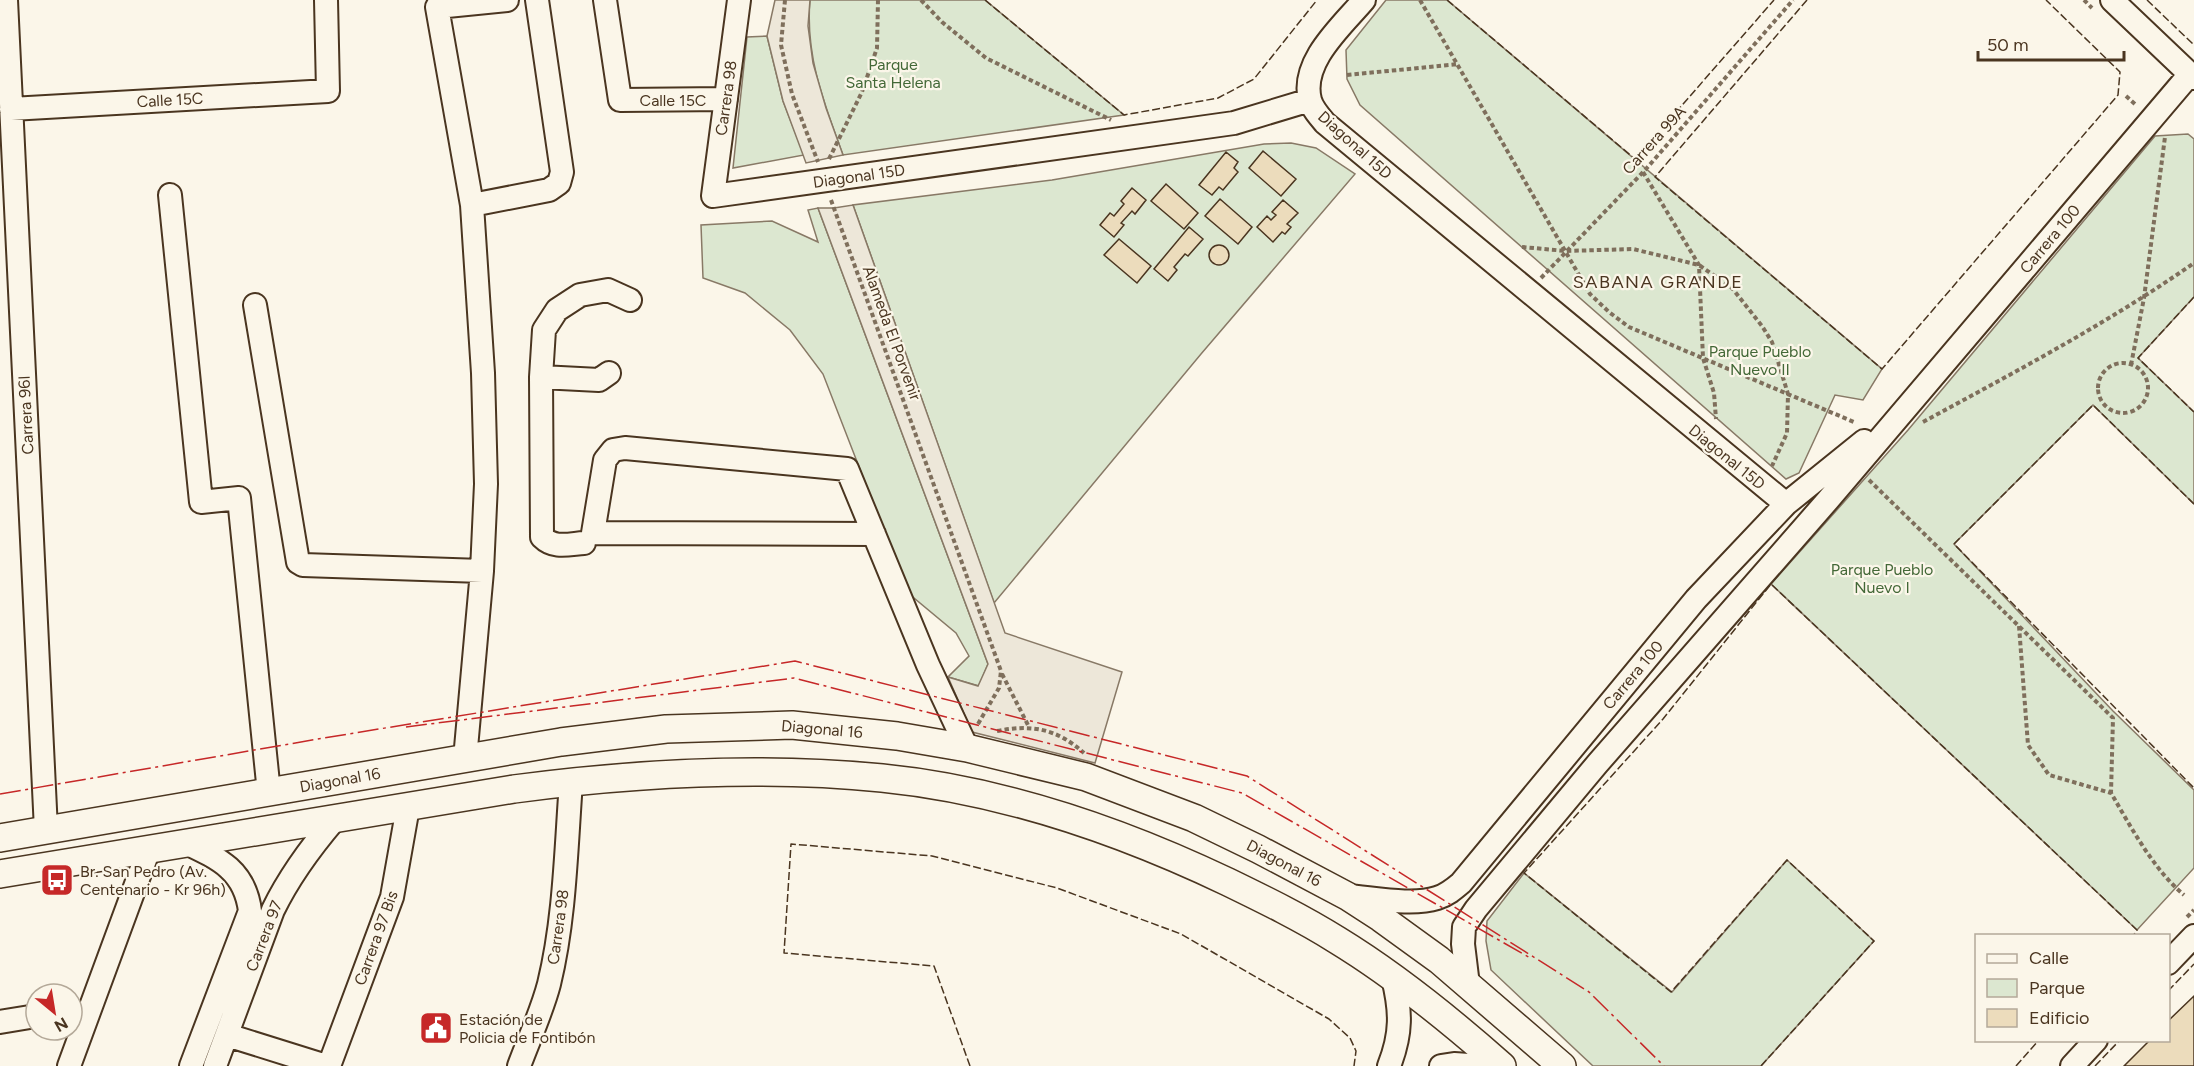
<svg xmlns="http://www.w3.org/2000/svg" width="2194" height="1066" viewBox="0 0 2194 1066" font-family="Figtree,sans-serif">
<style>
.green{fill:#dce7d0;stroke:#887966;stroke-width:1.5}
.parking{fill:#ede7d9;stroke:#887966;stroke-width:1.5}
.building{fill:#ecdcbc;stroke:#4a3520;stroke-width:1.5}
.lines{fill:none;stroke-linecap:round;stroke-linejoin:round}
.minor-casing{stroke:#4a3520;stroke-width:26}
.major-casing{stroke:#4a3520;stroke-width:30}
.path{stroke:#7f6f5c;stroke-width:4;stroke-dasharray:4.5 3;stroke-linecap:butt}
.minor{stroke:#fbf6e9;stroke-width:22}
.major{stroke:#fbf6e9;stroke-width:27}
.fence{stroke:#4a3520;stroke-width:1.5;stroke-dasharray:8 3;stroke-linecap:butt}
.power{stroke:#c62828;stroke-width:1.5;stroke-dasharray:21 4.5 3 4.5;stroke-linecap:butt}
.labels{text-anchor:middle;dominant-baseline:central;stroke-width:4.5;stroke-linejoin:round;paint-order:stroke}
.park-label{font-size:16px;fill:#436837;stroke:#fbf6e9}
.street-label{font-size:16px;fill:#4a3520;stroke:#fbf6e9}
.poi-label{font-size:16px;fill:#4a3520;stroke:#fbf6e9;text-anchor:start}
.neighbourhood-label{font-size:18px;letter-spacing:1.5px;fill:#4a3520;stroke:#fbf6e9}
</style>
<rect width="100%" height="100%" fill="#fbf6e9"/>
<!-- green -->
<path class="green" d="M 810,0 L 985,0 L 1124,115 L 843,155 C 824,103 805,56 810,0 Z
M 1386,0 L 1447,0 L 1882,369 L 1863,400 L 1835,395 L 1799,473 L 1786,479 L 1360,105 L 1347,79 L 1346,50 Z
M 767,36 L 783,101 L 804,155 L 733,168 L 747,37 Z
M 2188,134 L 2194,139 L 2194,297 L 2138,358 L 2194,412 L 2194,504 L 2093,405 L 1954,544 L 2113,711 L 2194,790 L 2194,868 L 2137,930 L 1771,584 L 1908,430 L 2155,136 Z
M 1291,143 L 1316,148 L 1355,174 L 1201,354 L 994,603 L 853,205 L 1052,180 L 1264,144 Z
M 818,208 L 988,664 L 979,686 L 948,677 L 969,656 L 956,633 L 908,593 L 823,374 L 790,330 L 745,293 L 703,278 L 701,225 L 772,221 L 818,242 L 808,210 Z
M 1787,860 L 1874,941 L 1761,1066 L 1593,1066 L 1491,970 L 1486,941 L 1487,921 L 1524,873 L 1672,992 Z"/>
<!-- parking -->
<path class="parking" d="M 775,0 L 810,0 L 808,26 L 813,63 L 826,108 L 843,155 L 806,163 L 783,101 L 767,36 Z
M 853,205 L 1005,633 L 1122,672 L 1095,763 L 972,732 L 948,677 L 978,686 L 988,664 L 818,208 L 834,208 Z"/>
<!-- building -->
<path class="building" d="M 1263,151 L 1296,179 L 1281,196 L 1249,168 Z
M 1226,152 L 1238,162 L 1234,168 L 1238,172 L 1223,190 L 1219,187 L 1212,195 L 1199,185 Z
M 1166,184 L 1198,213 L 1184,229 L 1151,201 Z
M 1132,188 L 1146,200 L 1135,214 L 1132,211 L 1121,223 L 1124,225 L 1114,237 L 1100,225 L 1110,213 L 1114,216 L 1124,204 L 1121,201 Z
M 1220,199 L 1252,227 L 1238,244 L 1205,216 Z
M 1283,200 L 1298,213 L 1287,224 L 1291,227 L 1285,234 L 1282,232 L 1273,242 L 1257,227 L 1267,216 L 1271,220 L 1276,215 L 1272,212 Z
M 1189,227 L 1203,239 L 1188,256 L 1185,254 L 1174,267 L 1177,270 L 1168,281 L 1154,269 Z
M 1119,239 L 1151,266 L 1137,283 L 1104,255 Z
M1209 255a10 10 0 1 1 20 0a10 10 0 1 1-20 0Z
M 2194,996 L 2194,1066 L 2124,1066 L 2150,1040 L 2168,1040 L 2168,1021 Z"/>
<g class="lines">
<!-- minor casing -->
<g class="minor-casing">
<path id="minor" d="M 6,0 L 46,830
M 605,0 L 620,100 L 726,99
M 739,0 L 713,196 L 1234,123 L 1310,100
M 1364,0 C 1342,26 1300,62 1310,100 C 1312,108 1319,116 1325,123 L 1786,504
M 2112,0 L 2194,78
M 11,109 L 328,91 L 326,0
M 170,195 L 201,502 L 239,498 L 269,793
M 472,205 L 549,190 L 559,183 L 562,172 L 537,0
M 255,305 L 298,562 L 303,565 L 482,571
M 541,377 L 599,380 L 609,373
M 874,534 L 593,533 L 605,460 L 613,450 L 625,448 L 847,469 L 928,665 L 967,748
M 584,543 C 569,544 554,549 542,537 L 541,377 L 544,330 L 557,310 L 580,295 L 608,290 L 630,300
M 465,759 L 482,571 L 486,484 L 483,373 L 472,205 L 437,7 L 507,0
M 186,843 C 220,859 245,871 250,911 L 191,1066
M 1347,896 C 1374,898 1412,906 1437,898 C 1447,895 1454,889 1461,883 L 1696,599 L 1786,504 L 1864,441
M 2168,963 L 2194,936
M 1468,985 L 1463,944 L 1464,927 L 1476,909 L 1598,763 L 1828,500 L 2190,74
M 0,1022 L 36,1016
M 227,1035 L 326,1066
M 69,1066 L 149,849
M 215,1066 L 273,910 C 289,877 311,847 335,819
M 329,1066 L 392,897 L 408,807
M 519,1066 C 529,1039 542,1011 549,984 C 565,918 566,849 571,782
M 1389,1066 C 1402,1033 1401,1011 1393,978
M 1441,1066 L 1454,1064 L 1483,1066
M 2072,1066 L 2096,1040"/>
</g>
<!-- major casing -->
<g class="major-casing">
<path id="major" d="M 0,838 L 561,742 L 666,729 L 792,725 L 897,736 L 967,748 L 1086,777 L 1194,818 L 1258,849 L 1347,896 L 1381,918 L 1439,960 L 1562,1066
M 0,874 L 514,789 C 636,773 759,766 882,778 C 1002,790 1119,830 1228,882 C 1265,900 1302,918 1337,940 C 1396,976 1450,1020 1502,1066"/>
</g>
<!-- path -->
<path class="path" d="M 785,0 L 781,45 L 792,94 L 818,162
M 921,0 L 942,22 L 986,58 L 1111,120
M 1420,0 L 1590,294 L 1609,312 L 1629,327 L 1854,422
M 2084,0 L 2092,8
M 1347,75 L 1459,64
M 2126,96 L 2137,106
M 829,159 L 862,92 L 877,48 L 878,0
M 1643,172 L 1699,265 L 1703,358 L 1714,393 L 1716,419
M 831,200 L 1001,671 L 999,688 L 978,724
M 1522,247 L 1566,251 L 1633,249 L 1699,265 L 1732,288 L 1762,326 L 1772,342 L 1788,394 L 1787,433 L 1772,466
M 1541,278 L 1646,169 L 1793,0
M2098 388a25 25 0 1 1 50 0a25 25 0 1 1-50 0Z
M 2131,365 L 2144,298 L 2165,137
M 1923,422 C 2015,372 2108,323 2194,263
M 1869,480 L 2113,718 L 2111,793
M 2019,626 L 2028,745 L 2049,775 L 2111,793 C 2131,827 2153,869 2184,895
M 1002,674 L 1029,727
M 997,731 C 1033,724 1057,729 1084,753
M 2187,917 L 2194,910"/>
<!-- minor -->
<use href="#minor" class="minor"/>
<!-- major -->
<use href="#major" class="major"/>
<!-- fence -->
<path class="fence" d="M 985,0 L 1124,115 L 1218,98 L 1254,79 L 1317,0
M 1447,0 L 1635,159 L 1774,0
M 1807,0 L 1655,177 L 1882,369 L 2118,95 L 2120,72 L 2046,0
M 2147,0 L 2194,45
M 2194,297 L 2138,358 L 2194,412
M 2194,504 L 2093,405 L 1954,544 L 2194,788
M 2168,991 L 2194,964
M 970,1066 L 934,966 L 784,953 L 791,844 L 932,856 L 1057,888 L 1181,934 L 1329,1019 L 1350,1038 L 1356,1051 L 1354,1066
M 1761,1066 L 1874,941 L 1787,860 L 1671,992 L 1524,873 L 1663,719 L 1771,584 L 2137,930 L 2133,936
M 2016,1066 L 2039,1040
M 2095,1066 L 2120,1040"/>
<!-- power -->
<path class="power" d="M 406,727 L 794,678 L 1242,793 L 1532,959
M 0,794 L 324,738 L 795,661 L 1247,776 L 1589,992 L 1664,1066"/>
</g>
<!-- icons -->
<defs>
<g id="bus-square" transform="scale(1.725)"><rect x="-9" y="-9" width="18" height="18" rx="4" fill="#c62828" stroke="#fbf6e9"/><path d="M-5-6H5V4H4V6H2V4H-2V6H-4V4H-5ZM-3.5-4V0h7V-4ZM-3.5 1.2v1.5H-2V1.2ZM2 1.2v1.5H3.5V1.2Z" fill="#fff"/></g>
<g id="civic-square" transform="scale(1.725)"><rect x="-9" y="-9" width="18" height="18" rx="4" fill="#c62828" stroke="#fbf6e9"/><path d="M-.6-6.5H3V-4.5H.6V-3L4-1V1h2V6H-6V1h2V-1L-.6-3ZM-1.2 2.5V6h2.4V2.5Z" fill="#fff"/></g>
</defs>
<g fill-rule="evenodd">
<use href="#bus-square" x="57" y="880"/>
<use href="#civic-square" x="436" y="1028"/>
</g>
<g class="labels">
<!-- park labels -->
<g class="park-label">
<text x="893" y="64">Parque<tspan x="893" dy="18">Santa Helena</tspan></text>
<text x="1760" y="351">Parque Pueblo<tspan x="1760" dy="18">Nuevo II</tspan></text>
<text x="1882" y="569">Parque Pueblo<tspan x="1882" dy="18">Nuevo I</tspan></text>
</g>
<!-- street labels -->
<g class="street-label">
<text transform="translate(726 98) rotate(-82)">Carrera 98</text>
<text transform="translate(170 100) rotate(-3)">Calle 15C</text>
<text x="673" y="100">Calle 15C</text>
<text transform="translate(1654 140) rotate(-48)">Carrera 99A</text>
<text transform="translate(1355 145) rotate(42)">Diagonal 15D</text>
<text transform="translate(859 176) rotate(-8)">Diagonal 15D</text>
<text transform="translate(2050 239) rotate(-50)">Carrera 100</text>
<text transform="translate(892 333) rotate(70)">Alameda El Porvenir</text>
<text transform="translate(26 415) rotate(-93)">Carrera 96I</text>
<text transform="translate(1727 457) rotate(39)">Diagonal 15D</text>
<text transform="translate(1633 675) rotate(-50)">Carrera 100</text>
<text transform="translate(822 729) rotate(5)">Diagonal 16</text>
<text transform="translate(340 780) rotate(-10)">Diagonal 16</text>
<text transform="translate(1284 863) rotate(28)">Diagonal 16</text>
<text transform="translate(558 927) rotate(-82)">Carrera 98</text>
<text transform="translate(264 936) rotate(-69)">Carrera 97</text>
<text transform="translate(376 938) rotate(-70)">Carrera 97 Bis</text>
</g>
<!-- poi labels -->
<g class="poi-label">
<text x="80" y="871">Br. San Pedro (Av.<tspan x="80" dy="18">Centenario - Kr 96h)</tspan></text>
<text x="459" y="1019">Estación de<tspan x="459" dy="18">Policia de Fontibón</tspan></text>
</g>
<!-- neighbourhood labels -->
<g class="neighbourhood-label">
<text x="1658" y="282">SABANA GRANDE</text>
</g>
</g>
<!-- legend -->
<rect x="1975" y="934" width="195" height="108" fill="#fbf6e9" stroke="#b4a999" stroke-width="1.5"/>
<rect x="1987" y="954" width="30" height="9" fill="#fbf6e9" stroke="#b4a999" stroke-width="1.5"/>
<text x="2029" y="964" font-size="18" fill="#4a3520">Calle</text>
<rect x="1987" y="979" width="30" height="18" fill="#dce7d0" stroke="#b4a999" stroke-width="1.5"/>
<text x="2029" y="994" font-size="18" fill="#4a3520">Parque</text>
<rect x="1987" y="1009" width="30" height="18" fill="#ecdcbc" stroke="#b4a999" stroke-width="1.5"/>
<text x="2029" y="1024" font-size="18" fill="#4a3520">Edificio</text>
<!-- north arrow -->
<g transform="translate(54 1012) rotate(150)"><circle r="28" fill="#fbf6e9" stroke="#b4a999" stroke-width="1.5"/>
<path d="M0-4.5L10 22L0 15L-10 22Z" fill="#c62828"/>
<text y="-9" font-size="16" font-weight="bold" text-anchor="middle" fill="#4a3520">N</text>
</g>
<!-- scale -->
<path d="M1978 51v9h146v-9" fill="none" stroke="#4a3520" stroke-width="3"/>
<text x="1987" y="51" font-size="18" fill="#4a3520" stroke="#fbf6e9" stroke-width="4.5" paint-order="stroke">50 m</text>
</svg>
